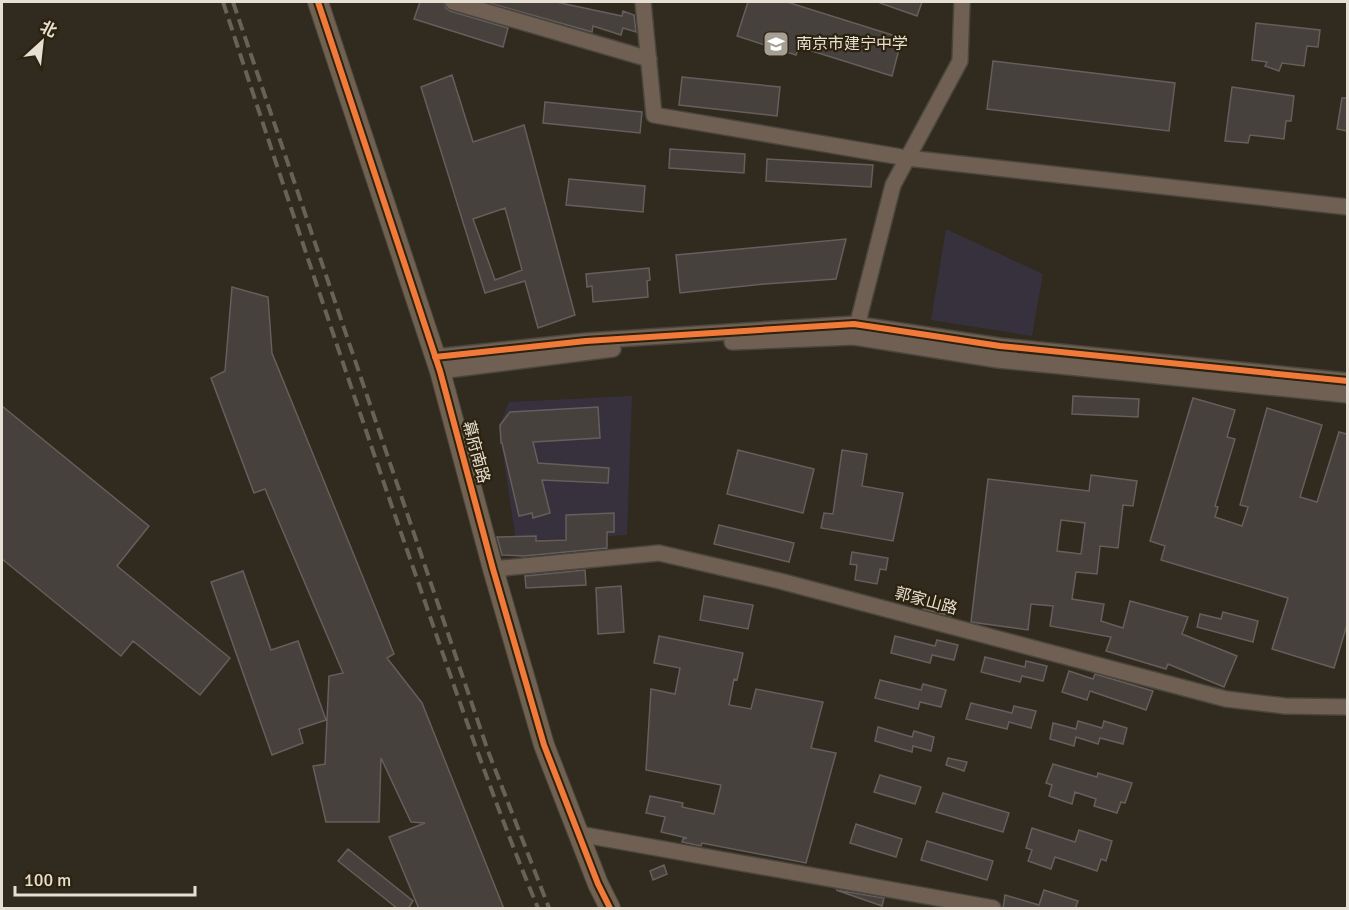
<svg xmlns="http://www.w3.org/2000/svg" width="1349" height="910" viewBox="0 0 1349 910" font-family="Signika,'Noto Sans SC',sans-serif">
<style>
.commercial{fill:#37313e}
.building{fill:#47413e;stroke:#655e5c;stroke-width:1.5;fill-rule:evenodd}
.lines{fill:none;stroke-linecap:round;stroke-linejoin:round}
.street-casing{stroke:#4b463d;stroke-width:18}
.secondary-casing{stroke:#4b463d;stroke-width:22}
.street{stroke:#6f6053;stroke-width:15}
.secondary{stroke:#716151;stroke-width:20}
.rail{stroke:#6a6156;stroke-width:4;stroke-dasharray:12 6;stroke-linecap:butt}
.cycleway-casing{stroke:#2d220e;stroke-width:10}
.cycleway{stroke:#f17a3a;stroke-width:6}
.labels{text-anchor:middle;dominant-baseline:central;stroke-width:4.5;stroke-linejoin:round;paint-order:stroke}
.poi-label{font-size:16px;fill:#e6dfd3;stroke:#2d220e;text-anchor:start}
.street-label{font-size:16px;fill:#e6dfd3;stroke:#2d220e}
</style>
<rect width="100%" height="100%" fill="#302a1f"/>
<!-- commercial -->
<path class="commercial" d="M 946,229 L 1043,274 L 1032,336 L 931,320 Z
M 632,396 L 627,535 L 516,541 L 499,427 L 509,402 Z"/>
<!-- building -->
<path class="building" d="M 420,2 L 444,2 L 446,8 L 450,11 L 508,28 L 503,47 L 414,19 Z
M 486,2 L 556,2 L 622,16 L 623,11 L 634,15 L 636,32 L 623,28 L 621,35 L 593,26 L 592,32 Z
M 748,2 L 787,2 L 902,38 L 892,76 L 799,47 L 796,55 L 737,36 Z
M 880,2 L 922,2 L 917,16 L 880,3 Z
M 1256,23 L 1320,30 L 1318,47 L 1307,46 L 1304,66 L 1282,63 L 1279,71 L 1265,66 L 1267,62 L 1252,60 Z
M 993,61 L 1175,83 L 1169,131 L 987,109 Z
M 452,75 L 473,142 L 524,125 L 575,315 L 538,328 L 525,281 L 485,293 L 421,87 ZM 505,208 L 522,270 L 495,280 L 473,219 Z
M 682,77 L 780,87 L 777,116 L 679,105 Z
M 1232,87 L 1294,96 L 1291,121 L 1286,121 L 1284,139 L 1250,135 L 1248,143 L 1225,141 Z
M 1342,98 L 1347,98 L 1347,131 L 1337,129 Z
M 545,102 L 642,112 L 640,133 L 543,123 Z
M 670,149 L 745,154 L 744,173 L 669,168 Z
M 767,159 L 873,165 L 871,187 L 766,181 Z
M 569,179 L 645,186 L 643,212 L 566,205 Z
M 846,239 L 836,279 L 765,284 L 680,293 L 676,255 Z
M 649,268 L 650,280 L 647,281 L 648,297 L 593,302 L 592,286 L 587,287 L 586,274 Z
M 232,287 L 268,297 L 272,353 L 388,639 L 394,654 L 387,658 L 422,703 L 504,909 L 419,909 L 389,837 L 425,823 L 411,822 L 381,758 L 379,822 L 326,822 L 313,766 L 325,764 L 329,676 L 343,673 L 265,489 L 254,493 L 211,378 L 225,371 Z
M 1073,396 L 1139,399 L 1138,417 L 1072,414 Z
M 1193,398 L 1235,410 L 1227,437 L 1235,439 L 1215,506 L 1218,507 L 1215,517 L 1242,526 L 1248,507 L 1240,505 L 1267,408 L 1322,425 L 1300,497 L 1317,502 L 1339,432 L 1347,434 L 1347,625 L 1334,668 L 1272,649 L 1288,598 L 1161,560 L 1165,546 L 1150,541 Z
M 2,406 L 149,526 L 117,566 L 230,658 L 200,695 L 133,641 L 121,656 L 2,559 Z
M 598,407 L 600,438 L 533,442 L 538,463 L 609,468 L 608,483 L 542,480 L 550,513 L 533,518 L 532,513 L 519,516 L 502,443 L 501,443 L 500,425 L 510,412 Z
M 738,450 L 814,469 L 803,513 L 727,494 Z
M 842,450 L 867,454 L 862,486 L 903,493 L 893,541 L 821,528 L 824,513 L 833,514 Z
M 1091,475 L 1137,481 L 1133,506 L 1123,505 L 1118,548 L 1100,546 L 1097,574 L 1076,572 L 1072,599 L 1104,604 L 1101,621 L 1123,628 L 1130,601 L 1188,617 L 1182,634 L 1237,656 L 1224,687 L 1168,664 L 1166,669 L 1106,651 L 1111,637 L 1050,626 L 1053,606 L 1031,604 L 1028,630 L 971,622 L 988,479 L 1089,491 ZM 1061,520 L 1085,523 L 1081,554 L 1057,551 Z
M 614,513 L 614,532 L 607,532 L 607,548 L 524,556 L 502,555 L 497,537 L 536,536 L 536,541 L 566,540 L 566,515 Z
M 719,525 L 794,543 L 789,562 L 714,544 Z
M 852,552 L 888,558 L 886,570 L 880,569 L 877,584 L 855,580 L 857,565 L 850,564 Z
M 585,570 L 586,585 L 526,588 L 525,576 Z
M 243,571 L 271,650 L 298,641 L 326,720 L 299,729 L 303,743 L 272,755 L 211,582 Z
M 621,586 L 624,632 L 598,634 L 596,588 Z
M 704,596 L 753,605 L 748,629 L 700,620 Z
M 925,603 L 952,611 L 951,616 L 923,609 Z
M 1223,612 L 1258,621 L 1253,642 L 1197,627 L 1200,614 L 1221,619 Z
M 659,636 L 743,653 L 737,680 L 734,679 L 729,705 L 751,709 L 756,689 L 823,702 L 811,748 L 836,753 L 806,863 L 702,843 L 701,846 L 682,842 L 683,839 L 687,838 L 661,832 L 665,817 L 646,813 L 650,796 L 683,803 L 682,807 L 714,814 L 721,785 L 646,770 L 651,689 L 675,694 L 680,668 L 654,663 Z
M 895,636 L 935,646 L 937,640 L 958,645 L 954,660 L 932,655 L 930,663 L 891,653 Z
M 985,657 L 1025,667 L 1026,661 L 1047,666 L 1043,681 L 1022,676 L 1020,682 L 981,672 Z
M 1069,671 L 1093,679 L 1095,674 L 1153,691 L 1146,710 L 1090,691 L 1087,700 L 1062,692 Z
M 880,680 L 921,690 L 923,684 L 946,690 L 941,707 L 920,702 L 918,709 L 875,698 Z
M 971,703 L 1012,713 L 1014,706 L 1036,711 L 1031,728 L 1009,722 L 1007,729 L 966,719 Z
M 1078,721 L 1102,728 L 1104,721 L 1127,728 L 1123,744 L 1100,738 L 1098,744 L 1076,737 L 1074,746 L 1050,739 L 1053,723 L 1076,729 Z
M 878,727 L 912,737 L 914,731 L 934,737 L 931,751 L 913,746 L 912,752 L 875,741 Z
M 948,758 L 967,762 L 964,771 L 946,765 Z
M 1053,764 L 1097,777 L 1098,773 L 1132,783 L 1125,803 L 1121,802 L 1117,813 L 1094,806 L 1096,799 L 1075,792 L 1072,804 L 1049,796 L 1052,785 L 1046,783 Z
M 880,775 L 921,787 L 915,804 L 874,792 Z
M 943,793 L 1009,813 L 1003,832 L 936,812 Z
M 856,824 L 902,839 L 896,857 L 850,843 Z
M 1032,828 L 1075,842 L 1079,830 L 1112,841 L 1106,861 L 1101,859 L 1097,871 L 1055,857 L 1051,869 L 1028,861 L 1032,850 L 1026,848 Z
M 927,841 L 993,861 L 987,880 L 921,860 Z
M 348,849 L 413,901 L 408,909 L 398,909 L 338,861 Z
M 664,865 L 667,874 L 653,880 L 650,871 Z
M 836,890 L 884,898 L 882,906 Z
M 1044,890 L 1078,901 L 1075,909 L 1003,909 L 1005,895 L 1039,905 Z"/>
<g class="lines">
<!-- street casing -->
<g class="street-casing">
<path id="street" d="M 453,2 L 649,59
M 643,2 L 654,115 L 907,158 L 1348,207
M 855,334 L 893,185 L 960,61 L 962,2
M 732,342 L 854,337 L 998,360 L 1348,395
M 435,357 L 586,341 L 854,324 L 1000,346 L 1348,381
M 440,371 L 613,349
M 493,569 L 659,553 L 780,581 L 1226,699 L 1285,706 L 1348,707
M 579,834 L 993,908"/>
</g>
<!-- secondary casing -->
<g class="secondary-casing">
<path id="secondary" d="M 318,2 L 440,371 L 493,569 L 544,745 L 598,884 L 610,908"/>
</g>
<!-- street -->
<use href="#street" class="street"/>
<!-- secondary -->
<use href="#secondary" class="secondary"/>
<!-- rail -->
<path class="rail" d="M 223,2 C 283,185 344,368 407,550 C 449,671 489,791 538,908
M 233,2 L 488,751 L 549,908"/>
<!-- cycleway casing -->
<g class="cycleway-casing">
<path id="cycleway" d="M 318,2 L 440,371 L 493,569 L 544,745 L 598,884 L 610,908
M 435,357 L 586,341 L 854,324 L 1000,346 L 1348,381"/>
</g>
<!-- cycleway -->
<use href="#cycleway" class="cycleway"/>
</g>
<!-- icons -->
<defs>
<g id="school-square" transform="scale(1.35)"><rect x="-9" y="-9" width="18" height="18" rx="4" fill="#a6a094" stroke="#2d220e"/><path d="M0-5L7-2L0 1L-7-2ZM-4 1L0 2.5L4 1V4Q0 6-4 4Z" fill="#fff"/></g>
</defs>
<g fill-rule="evenodd">
<use href="#school-square" x="776" y="44"/>
</g>
<g class="labels">
<!-- poi labels -->
<g class="poi-label">
<text x="796" y="44">南京市建宁中学</text>
</g>
<!-- street labels -->
<g class="street-label">
<text transform="translate(476 452) rotate(75)">幕府南路</text>
<text transform="translate(926 601) rotate(15)">郭家山路</text>
</g>
</g>
<!-- border -->
<rect width="1349" height="910" fill="none" stroke="#e6dfd3" stroke-width="6"/>
<!-- north arrow -->
<g transform="translate(42 42) rotate(27)" stroke="#2d220e" stroke-width="4.5" paint-order="stroke">
<path d="M0-4.5L10 22L0 15L-10 22Z" fill="#e6dfd3"/>
<text y="-9" font-size="16" font-weight="bold" text-anchor="middle" fill="#e6dfd3">北</text>
</g>
<!-- scale -->
<path d="M15 886v9h180v-9" fill="none" stroke="#e6dfd3" stroke-width="3"/>
<text x="24" y="886" font-size="18" fill="#e6dfd3" stroke="#2d220e" stroke-width="4.5" paint-order="stroke">100 m</text>
</svg>
